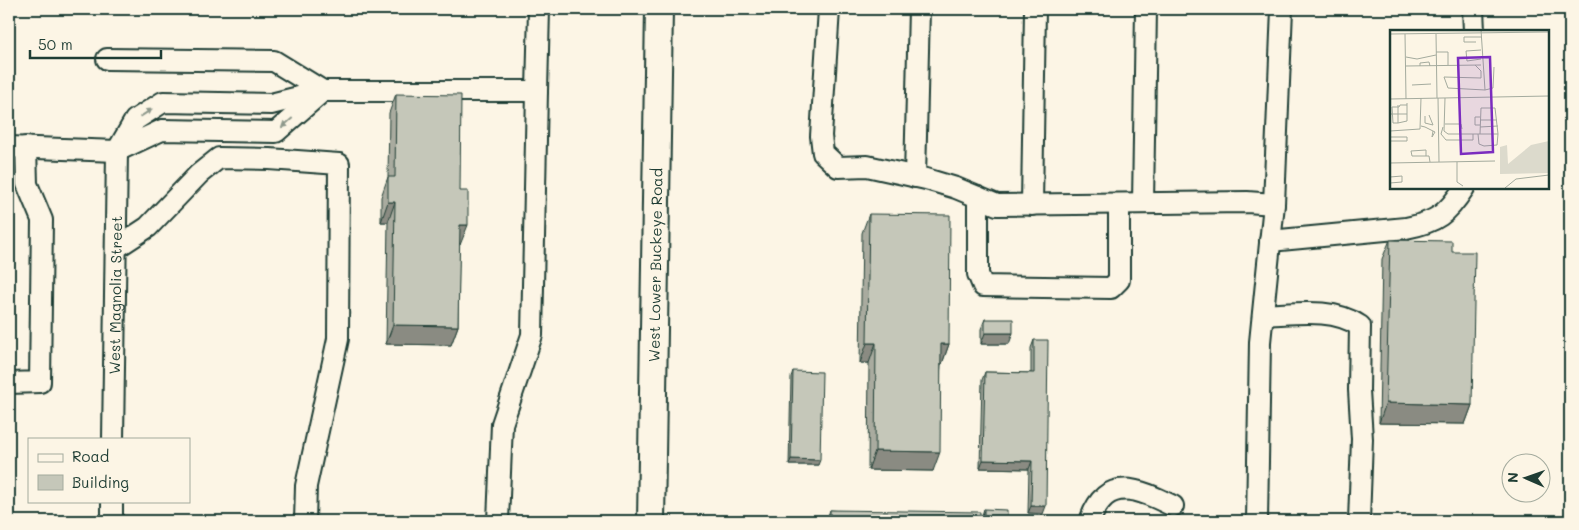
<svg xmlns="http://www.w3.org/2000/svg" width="1579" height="530" viewBox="0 0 1579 530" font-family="Mali,sans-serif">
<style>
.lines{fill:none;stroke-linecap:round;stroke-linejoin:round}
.minor-casing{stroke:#1f3d34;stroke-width:24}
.major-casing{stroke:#1f3d34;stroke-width:30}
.minor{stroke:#fcf5e5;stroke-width:20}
.major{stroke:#fcf5e5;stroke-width:26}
.wall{fill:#a9ab9f;stroke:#1f3d34}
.shaded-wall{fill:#8a8b82;stroke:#1f3d34}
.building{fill:#c5c7b9;stroke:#1f3d34}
.oneway{fill:#8e998c}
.labels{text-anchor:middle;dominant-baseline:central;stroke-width:4;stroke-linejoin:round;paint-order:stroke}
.street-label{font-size:15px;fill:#1f3d34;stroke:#fcf5e5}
.inset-road{fill:none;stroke:#a4ab9e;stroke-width:1}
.view{fill:#7b2cbf;fill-opacity:0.15;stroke:#7b2cbf;stroke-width:2.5}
.inset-edge{fill:none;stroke:#1f3d34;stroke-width:2.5}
</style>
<rect width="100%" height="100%" fill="#fcf5e5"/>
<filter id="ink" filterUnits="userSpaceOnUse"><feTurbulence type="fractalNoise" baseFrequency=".02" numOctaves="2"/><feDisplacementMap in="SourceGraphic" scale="10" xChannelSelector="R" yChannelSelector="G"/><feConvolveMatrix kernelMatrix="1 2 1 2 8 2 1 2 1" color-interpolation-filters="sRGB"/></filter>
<g filter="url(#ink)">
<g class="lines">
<!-- minor casing -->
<g class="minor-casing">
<g id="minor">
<path d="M 829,9 L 821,136 L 823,153 L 838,167 L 867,166 L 926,179 L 956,188 L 997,205 L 1247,202 L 1274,204"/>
<path d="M 1473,9 L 1474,31"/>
<path d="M 537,91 L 539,9"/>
<path d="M 9,147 L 117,151 L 162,130 L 276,132 L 323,91 L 274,61 L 107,59"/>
<path d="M 915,177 L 919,9"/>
<path d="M 978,197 L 978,274 L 983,286 L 1111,288 L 1119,280 L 1119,204"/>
<path d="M 1143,203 L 1146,9"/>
<path d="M 1032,205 L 1035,9"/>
<path d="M 1270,241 L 1406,228 C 1437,222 1447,214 1464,188"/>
<path d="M 116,248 L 148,227 L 199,174 L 219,158 L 269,159 L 339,164 L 338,339 L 306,486 L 305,521"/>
<path d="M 1263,315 C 1294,314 1333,307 1360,326 L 1359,390 L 1362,439 L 1359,521"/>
<path d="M 9,383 L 40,382 L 42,220 L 27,184 L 26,147"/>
<path id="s1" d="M 113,439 L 117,151 L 135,120 L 163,102 L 271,104 L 323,91 L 537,91 L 532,335 L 502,424 L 498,521"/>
<path d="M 112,521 L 112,501"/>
<path d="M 1090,521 C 1106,474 1139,489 1173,506"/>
<path d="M 1257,521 L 1260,342 L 1274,204 L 1282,9"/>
</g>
</g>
<!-- major casing -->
<g class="major-casing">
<g id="major">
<path id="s2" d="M 651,521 L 659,9"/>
</g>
</g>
<!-- minor -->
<use href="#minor" class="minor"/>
<!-- major -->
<use href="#major" class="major"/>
</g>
<!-- wall -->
<path class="wall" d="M 396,94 L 460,191 L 460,245 L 459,245 L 458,326 L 451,345 L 386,344 L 388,222 L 381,222 L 381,197 L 388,177 L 389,113 Z
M 869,214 L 949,344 L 942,364 L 941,364 L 933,471 L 868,470 L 869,363 L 860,363 L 862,233 Z
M 1390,240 L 1472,405 L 1465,424 L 1379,423 L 1382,259 Z
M 985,319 L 1009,344 L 981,344 L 981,329 Z
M 1034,340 L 1043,514 L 1028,513 L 1029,469 L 980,468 L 982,380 L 985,372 L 1031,373 L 1031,348 Z
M 793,371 L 818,465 L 789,465 L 791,377 Z
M 984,509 L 1007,521 L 982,521 L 982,515 Z
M 830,510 L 980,521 L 828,521 L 828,516 Z"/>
<!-- shaded-wall -->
<path class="shaded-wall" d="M 388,202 L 395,202 L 388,222 L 381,222 Z
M 460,225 L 468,225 L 460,245 L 453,245 Z
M 393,325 L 458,326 L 451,345 L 386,344 Z
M 985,333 L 1013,333 L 1009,344 L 981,344 Z
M 867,343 L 876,343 L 869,363 L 860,363 Z
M 941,344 L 949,344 L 942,364 L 934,364 Z
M 1386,403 L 1472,405 L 1465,424 L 1379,423 Z
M 875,451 L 940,452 L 933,471 L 868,470 Z
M 791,459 L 820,460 L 818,465 L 789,465 Z
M 983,460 L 1032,461 L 1029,469 L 980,468 Z
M 1031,506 L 1046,506 L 1043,514 L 1028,513 Z"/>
<!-- building -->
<path class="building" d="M 396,94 L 461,95 L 460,191 L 468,191 L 468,225 L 460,225 L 458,326 L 393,325 L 395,202 L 388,202 L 388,177 L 395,177 Z
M 869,214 L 950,215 L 949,344 L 941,344 L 940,452 L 875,451 L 876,343 L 867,343 Z
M 1390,240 L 1452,241 L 1452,252 L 1475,252 L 1472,405 L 1386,403 Z
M 985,319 L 1013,319 L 1013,333 L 985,333 Z
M 1034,340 L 1048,340 L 1046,506 L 1031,506 L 1032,461 L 983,460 L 985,372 L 1034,373 Z
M 793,371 L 822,372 L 820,460 L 791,459 Z
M 984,509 L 1007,510 L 1007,521 L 984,521 Z
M 830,510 L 980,512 L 980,521 L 830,521 Z"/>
<!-- one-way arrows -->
<defs><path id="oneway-solid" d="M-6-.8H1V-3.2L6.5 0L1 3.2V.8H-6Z" transform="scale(1.25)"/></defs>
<g class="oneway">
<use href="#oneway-solid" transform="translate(146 113) rotate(-33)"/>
<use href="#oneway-solid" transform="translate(287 123) rotate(139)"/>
</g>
</g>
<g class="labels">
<!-- street labels -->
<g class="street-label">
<text stroke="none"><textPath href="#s2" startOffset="256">West Lower Buckeye Road</textPath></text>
<text stroke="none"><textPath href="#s1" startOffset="144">West Magnolia Street</textPath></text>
</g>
</g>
<!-- overview -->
<g transform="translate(1390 30)">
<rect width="159" height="159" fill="#fcf5e5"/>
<path d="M 159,111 L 159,143 L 110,144 L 110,117 L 117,115 L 118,134 L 141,115 Z" fill="#dcdacc"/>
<path class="inset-road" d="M 0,4 L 159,2M 15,4 L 16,69M 46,4 L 47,68M 86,12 L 74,12 L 74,7 L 91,7M 91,20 L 76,21 L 77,31 L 91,29M 46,22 L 58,22 L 58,35M 16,27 L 27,29 L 46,25M 85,35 L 91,41 L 91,48 L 54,47 L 58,58 L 95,60 L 91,0M 16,36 L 91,35M 30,36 L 30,33 L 39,32 L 40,36M 22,55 L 41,54M 95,60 L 103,58 L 104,37M 48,68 L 49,132M 55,68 L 54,101 L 58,104 L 90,104 L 91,78 L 105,78 L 108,104 L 90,104M 0,69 L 159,66M 8,75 L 8,93 L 3,93 L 2,77 L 9,77 L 10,75 L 17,75 L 17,73M 1,84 L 17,84M 35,86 L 35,93 L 43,95 L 39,85M 90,90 L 107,90M 8,93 L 17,91 L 17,75M 55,94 L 71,94 L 72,99M 90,95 L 85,95 L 85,87 L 90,87M 31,96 L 35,97 L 45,102 L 42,107 L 43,101M 53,97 L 51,104 L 56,110 L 83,110 L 83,104M 90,97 L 108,96M 0,101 L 30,99 L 31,68M 88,104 L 89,114 L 94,116 L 107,115 L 108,104M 0,107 L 17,107 L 17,111 L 0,111M 36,126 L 36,120 L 21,121 L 22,126 L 39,126 L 40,132M 67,132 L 67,152 L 73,156M 0,133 L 105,131M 0,147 L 12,146 L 12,152 L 0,153M 115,158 L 126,149 L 159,145"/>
<path class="view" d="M 100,27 L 103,122 L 71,124 L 68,28 Z"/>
<rect width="159" height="159" class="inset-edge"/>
</g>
<!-- margin -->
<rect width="1579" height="530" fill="none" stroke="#fcf5e5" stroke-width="30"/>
<rect x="15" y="15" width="1549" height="500" fill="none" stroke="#1f3d34" stroke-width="2" filter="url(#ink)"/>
<!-- legend -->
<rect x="28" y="438" width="162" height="65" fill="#fcf5e5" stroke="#a4ab9e"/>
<rect x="38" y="454" width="25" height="8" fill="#fcf5e5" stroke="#a4ab9e"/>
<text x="72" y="462" font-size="15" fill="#1f3d34">Road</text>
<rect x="38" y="475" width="25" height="15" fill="#c5c7b9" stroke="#a4ab9e"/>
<text x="72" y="488" font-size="15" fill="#1f3d34">Building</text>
<!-- north arrow -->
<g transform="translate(1526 478) rotate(272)"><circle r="24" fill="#fcf5e5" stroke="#a4ab9e"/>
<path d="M0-4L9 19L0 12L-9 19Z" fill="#1f3d34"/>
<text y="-8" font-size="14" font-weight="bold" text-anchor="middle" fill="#1f3d34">N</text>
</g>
<!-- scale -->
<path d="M30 50v8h131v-8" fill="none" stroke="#1f3d34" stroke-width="2.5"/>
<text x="38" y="50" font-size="15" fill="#1f3d34" stroke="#fcf5e5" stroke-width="4" paint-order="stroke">50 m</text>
</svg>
